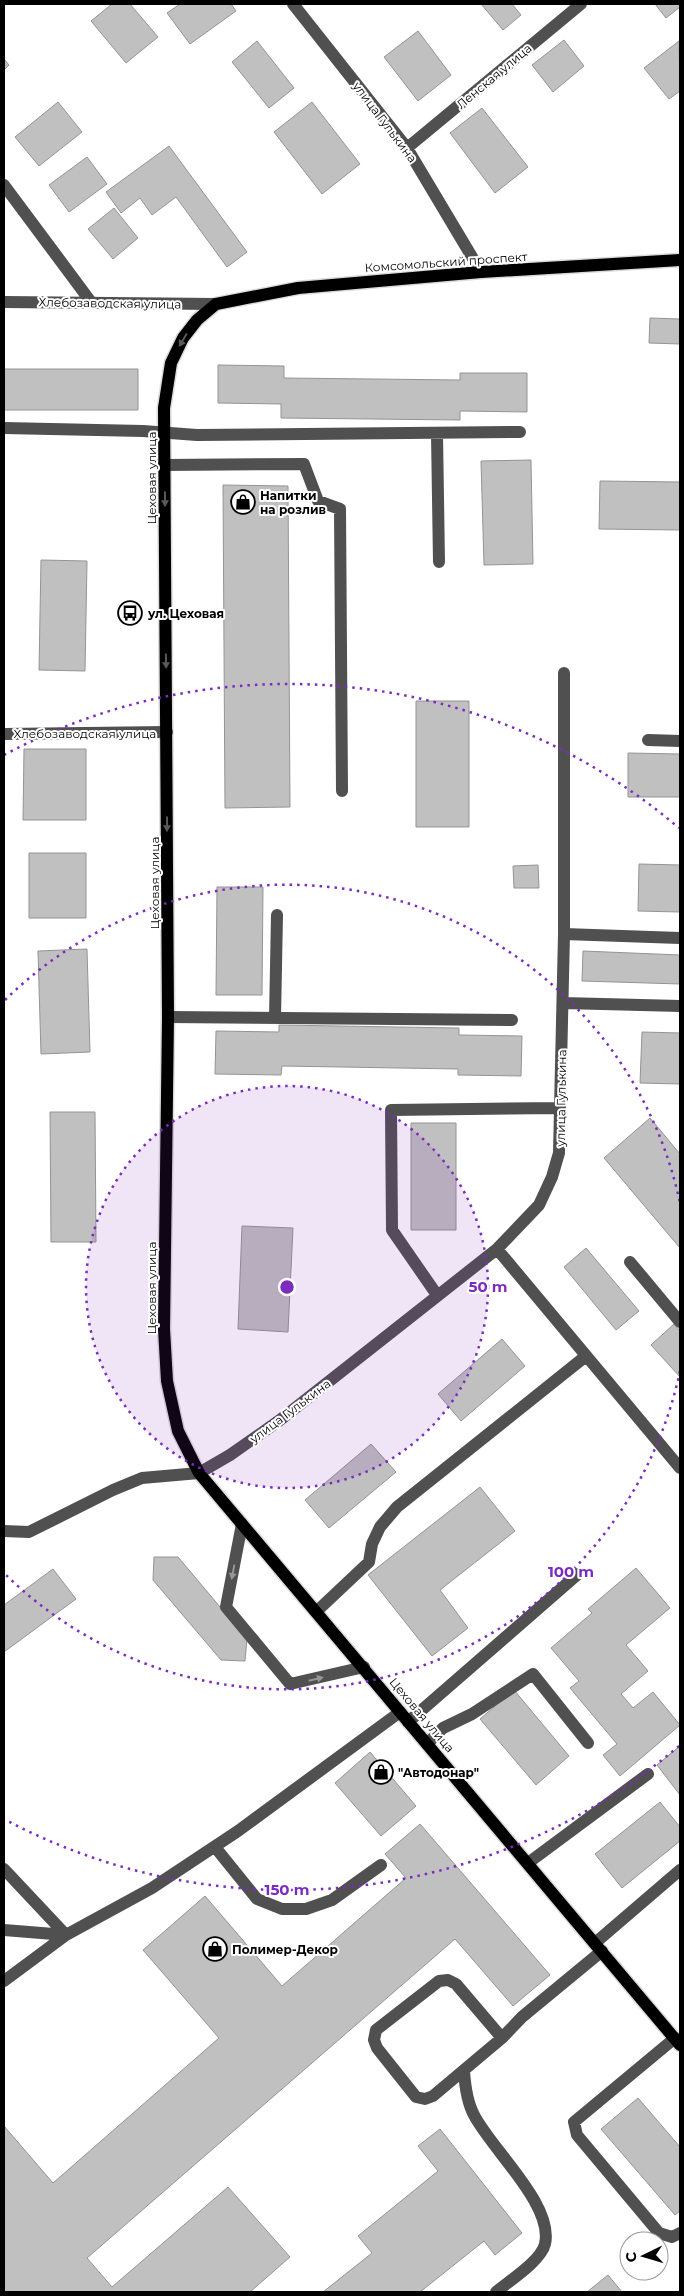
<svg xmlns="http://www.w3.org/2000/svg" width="684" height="2296" viewBox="0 0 684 2296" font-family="Montserrat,sans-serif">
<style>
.building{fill:#c0c0c0;stroke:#949494}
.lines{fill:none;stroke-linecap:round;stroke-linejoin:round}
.major-casing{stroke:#dbdbdb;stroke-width:15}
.minor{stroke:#505050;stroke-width:12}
.major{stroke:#000;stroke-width:12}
.oneway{fill:#595959}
.oneway2{fill:#969696}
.ring{fill:none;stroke:#7b2cbf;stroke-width:2.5;stroke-dasharray:2.5 5}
.labels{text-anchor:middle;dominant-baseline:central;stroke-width:4;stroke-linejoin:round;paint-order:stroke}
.street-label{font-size:12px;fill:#000;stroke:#fff}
.poi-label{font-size:12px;font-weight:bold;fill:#000;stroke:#fff;text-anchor:start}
.centre{fill:#7b2cbf;stroke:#fff;stroke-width:2.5}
.ring-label{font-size:15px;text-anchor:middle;font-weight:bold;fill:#7b2cbf;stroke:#fff;stroke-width:4;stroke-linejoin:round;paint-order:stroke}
</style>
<rect width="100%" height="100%" fill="#fff"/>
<!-- building -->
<path class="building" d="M 112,4 L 130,4 L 158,37 L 126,63 L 91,21 Z
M 180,4 L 231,4 L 236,11 L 190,44 L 167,13 Z
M 481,4 L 512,4 L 521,15 L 503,30 Z
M 655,4 L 680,4 L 680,7 L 666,18 Z
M 418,31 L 451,75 L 418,101 L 384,57 Z
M 564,40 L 584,66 L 553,92 L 532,65 Z
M 257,41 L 294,88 L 269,108 L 232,62 Z
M 679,41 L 680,91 L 669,99 L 644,68 Z
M 4,59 L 9,65 L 4,70 Z
M 58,102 L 82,132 L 39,166 L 15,137 Z
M 312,102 L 360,164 L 322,194 L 274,132 Z
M 482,108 L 528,167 L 495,193 L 450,133 Z
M 169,146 L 247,252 L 227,267 L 176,197 L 152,215 L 140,198 L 121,213 L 106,192 Z
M 87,157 L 107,184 L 69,212 L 49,185 Z
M 114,208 L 138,238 L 113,259 L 88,229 Z
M 650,318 L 680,319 L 680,344 L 649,343 Z
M 218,365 L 284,366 L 284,378 L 460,380 L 460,373 L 527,373 L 527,412 L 460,411 L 460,420 L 281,418 L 281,404 L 218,403 Z
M 4,369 L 138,369 L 138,410 L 4,410 Z
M 531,460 L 533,564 L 484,565 L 481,461 Z
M 600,481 L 680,482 L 680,530 L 599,529 Z
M 223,485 L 288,486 L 290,807 L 225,808 Z
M 41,560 L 87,561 L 85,671 L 39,670 Z
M 416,701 L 469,701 L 469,827 L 416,827 Z
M 24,749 L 86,749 L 86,820 L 23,820 Z
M 628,753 L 680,754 L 680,797 L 628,797 Z
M 29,853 L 86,853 L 86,918 L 29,918 Z
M 639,864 L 680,865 L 680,912 L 638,911 Z
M 538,865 L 539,888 L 514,888 L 513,866 Z
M 217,887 L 263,887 L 262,995 L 216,995 Z
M 87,949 L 90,1052 L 41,1054 L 38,951 Z
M 583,951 L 680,955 L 680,984 L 582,981 Z
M 279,1025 L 459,1028 L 459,1035 L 522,1036 L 521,1076 L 458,1075 L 458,1069 L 282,1066 L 281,1075 L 215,1074 L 216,1031 L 279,1032 Z
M 642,1032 L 680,1033 L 680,1084 L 640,1083 Z
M 50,1112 L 95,1112 L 96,1242 L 51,1242 Z
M 650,1118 L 680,1154 L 680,1248 L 604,1158 Z
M 411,1123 L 456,1123 L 456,1230 L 411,1230 Z
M 242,1226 L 293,1228 L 288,1332 L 238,1329 Z
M 586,1248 L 639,1311 L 616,1330 L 564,1267 Z
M 674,1324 L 680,1331 L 680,1377 L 651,1345 Z
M 502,1339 L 525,1366 L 461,1421 L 438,1394 Z
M 371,1444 L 396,1472 L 329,1528 L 305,1500 Z
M 480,1487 L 515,1531 L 440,1590 L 468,1628 L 432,1656 L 368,1575 Z
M 154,1557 L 178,1557 L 247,1639 L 245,1661 L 221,1660 L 153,1580 Z
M 636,1568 L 670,1608 L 626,1645 L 648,1671 L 621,1694 L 633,1708 L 653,1692 L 680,1725 L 620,1776 L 603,1755 L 617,1744 L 570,1688 L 579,1681 L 551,1648 L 592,1613 L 588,1609 Z
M 53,1569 L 76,1599 L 4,1652 L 4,1605 Z
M 514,1690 L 569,1756 L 536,1785 L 480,1719 Z
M 680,1746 L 680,1795 L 657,1765 Z
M 370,1752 L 416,1806 L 381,1836 L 335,1783 Z
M 660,1802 L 680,1827 L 680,1841 L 622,1888 L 595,1854 Z
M 420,1824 L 550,1975 L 513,2006 L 455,1939 L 87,2258 L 112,2287 L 228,2187 L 290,2257 L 250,2292 L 4,2292 L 4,2126 L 53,2183 L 219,2038 L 143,1950 L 205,1896 L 282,1986 L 406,1878 L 385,1854 Z
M 638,2098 L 680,2147 L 680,2211 L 675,2215 L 601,2129 Z
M 440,2129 L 522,2233 L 495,2255 L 484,2241 L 420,2292 L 323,2292 L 372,2253 L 358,2236 L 438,2171 L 418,2146 Z
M 608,2275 L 622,2292 L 587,2292 Z"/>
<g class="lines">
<!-- major casing -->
<g class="major-casing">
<path id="major" d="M 680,260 L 481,272 L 298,288 L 216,304 L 197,320 L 183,338 L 171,363 L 164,408 L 168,1017 L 164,1329 L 167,1381 L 178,1431 L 199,1473 L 680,2045"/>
</g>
<!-- minor -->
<path class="minor" d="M 293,4 L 407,148 L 481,272
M 407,148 L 581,4
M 4,185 L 91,302
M 4,302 L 216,304
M 4,428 L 143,431 L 197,435 L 520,432
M 437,434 L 439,562
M 164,465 L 304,464 L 318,501 L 340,509 L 342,791
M 4,734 L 167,732
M 648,740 L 680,741
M 564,934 L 680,938
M 563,1003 L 680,1006
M 168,1017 L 512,1020
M 275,1018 L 277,915
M 497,1249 L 680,1468
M 630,1262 L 680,1322
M 437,1295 L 392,1230 L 391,1110 L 560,1108
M 242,1524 L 226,1607 L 290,1684 L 364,1667
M 4,1531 L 29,1532 L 113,1490 L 142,1478 L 199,1473 L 230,1455 L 280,1420 L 497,1249 L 539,1205 L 552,1177 L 559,1153 L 564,934 L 564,673
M 317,1611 L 369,1562 L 372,1544 L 380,1527 L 397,1507 L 586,1356
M 408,1722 L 578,1574
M 427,1744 L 443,1728 L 472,1714 L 533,1674 L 588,1743
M 215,1847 L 257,1899 L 282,1909 L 306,1909 L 332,1900 L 381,1865
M 528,1863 L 648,1774
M 4,1869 L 66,1935 L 4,1930
M 595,1943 L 680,1870
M 4,1981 L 66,1935 L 152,1888 L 238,1831 L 400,1712
M 502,2038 L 456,1984 L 448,1980 L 439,1981 L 376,2030 L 374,2040 L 377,2048 L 416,2097 L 425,2099 L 433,2096 L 502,2038 L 522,2017 L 602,1951
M 675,2038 L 574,2122 L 577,2135 L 659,2233 L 672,2237 L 680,2233
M 464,2071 C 465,2086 467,2102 474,2115 C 492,2150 554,2205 545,2244 C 541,2261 509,2281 496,2292"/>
<!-- major -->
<use href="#major" class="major"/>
</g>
<!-- one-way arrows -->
<defs><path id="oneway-solid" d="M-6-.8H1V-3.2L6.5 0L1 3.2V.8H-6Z" transform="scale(1.25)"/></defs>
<g class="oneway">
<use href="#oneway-solid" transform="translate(183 340) rotate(121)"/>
<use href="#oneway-solid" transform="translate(165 499) rotate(90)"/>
<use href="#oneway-solid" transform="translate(166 661) rotate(89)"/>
<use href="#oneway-solid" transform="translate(167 824) rotate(90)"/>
</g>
<g class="oneway2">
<use href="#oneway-solid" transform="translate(233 1572) rotate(101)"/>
<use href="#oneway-solid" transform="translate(316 1679) rotate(-13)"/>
</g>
<!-- distance rings -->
<circle cx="287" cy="1287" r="201" fill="#7b2cbf" fill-opacity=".12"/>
<g class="ring">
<circle cx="287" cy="1287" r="201"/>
<path d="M680 1371A402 402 0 0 1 5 1574M5 1000A402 402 0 0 1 680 1203"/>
<path d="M679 1746A603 603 0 0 1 4 1819M4 755A603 603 0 0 1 679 828"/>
</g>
<!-- icons -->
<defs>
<g id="shop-ring" transform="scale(1.25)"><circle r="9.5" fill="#fff" stroke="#000" stroke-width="1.5"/><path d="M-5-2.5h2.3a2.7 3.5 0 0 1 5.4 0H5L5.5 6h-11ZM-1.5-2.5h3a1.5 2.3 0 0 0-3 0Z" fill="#000"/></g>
<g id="bus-ring" transform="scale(1.25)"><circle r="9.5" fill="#fff" stroke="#000" stroke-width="1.5"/><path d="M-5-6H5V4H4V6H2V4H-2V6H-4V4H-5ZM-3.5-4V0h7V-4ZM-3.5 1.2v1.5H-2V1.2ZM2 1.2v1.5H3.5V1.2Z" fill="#000"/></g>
</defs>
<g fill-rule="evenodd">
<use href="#shop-ring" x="243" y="502"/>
<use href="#bus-ring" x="130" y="613"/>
<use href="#shop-ring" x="381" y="1772"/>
<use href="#shop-ring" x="215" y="1949"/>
</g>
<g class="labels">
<!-- street labels -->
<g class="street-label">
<text transform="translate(494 76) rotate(-40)">Ленская улица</text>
<text transform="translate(385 122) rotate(53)">улица Гулькина</text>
<text transform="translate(446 262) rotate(-4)">Комсомольский проспект</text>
<text transform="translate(110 303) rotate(1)">Хлебозаводская улица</text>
<text transform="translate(151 478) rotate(-90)">Цеховая улица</text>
<text x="85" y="733">Хлебозаводская улица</text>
<text transform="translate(154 883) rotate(-90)">Цеховая улица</text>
<text transform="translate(561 1098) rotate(-89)">улица Гулькина</text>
<text transform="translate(151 1288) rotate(-90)">Цеховая улица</text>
<text transform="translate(290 1411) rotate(-37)">улица Гулькина</text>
<text transform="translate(422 1715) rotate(50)">Цеховая улица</text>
</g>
<!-- poi labels -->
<g class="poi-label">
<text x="260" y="495">Напитки<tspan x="260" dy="14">на розлив</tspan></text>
<text x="148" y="613">ул. Цеховая</text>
<text x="398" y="1772">"Автодонар"</text>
<text x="232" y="1949">Полимер-Декор</text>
</g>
</g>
<circle cx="287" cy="1287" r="8" class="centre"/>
<g class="ring-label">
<text x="488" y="1292">50 m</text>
<text x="571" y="1577">100 m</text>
<text x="287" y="1895">150 m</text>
</g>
<!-- border -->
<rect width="684" height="2296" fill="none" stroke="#000000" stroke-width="10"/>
<!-- north arrow -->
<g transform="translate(644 2256) rotate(265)"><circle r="24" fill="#ffffff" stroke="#999999"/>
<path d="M0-4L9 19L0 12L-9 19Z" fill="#000000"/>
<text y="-8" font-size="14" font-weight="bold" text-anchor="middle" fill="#000000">С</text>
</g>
</svg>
